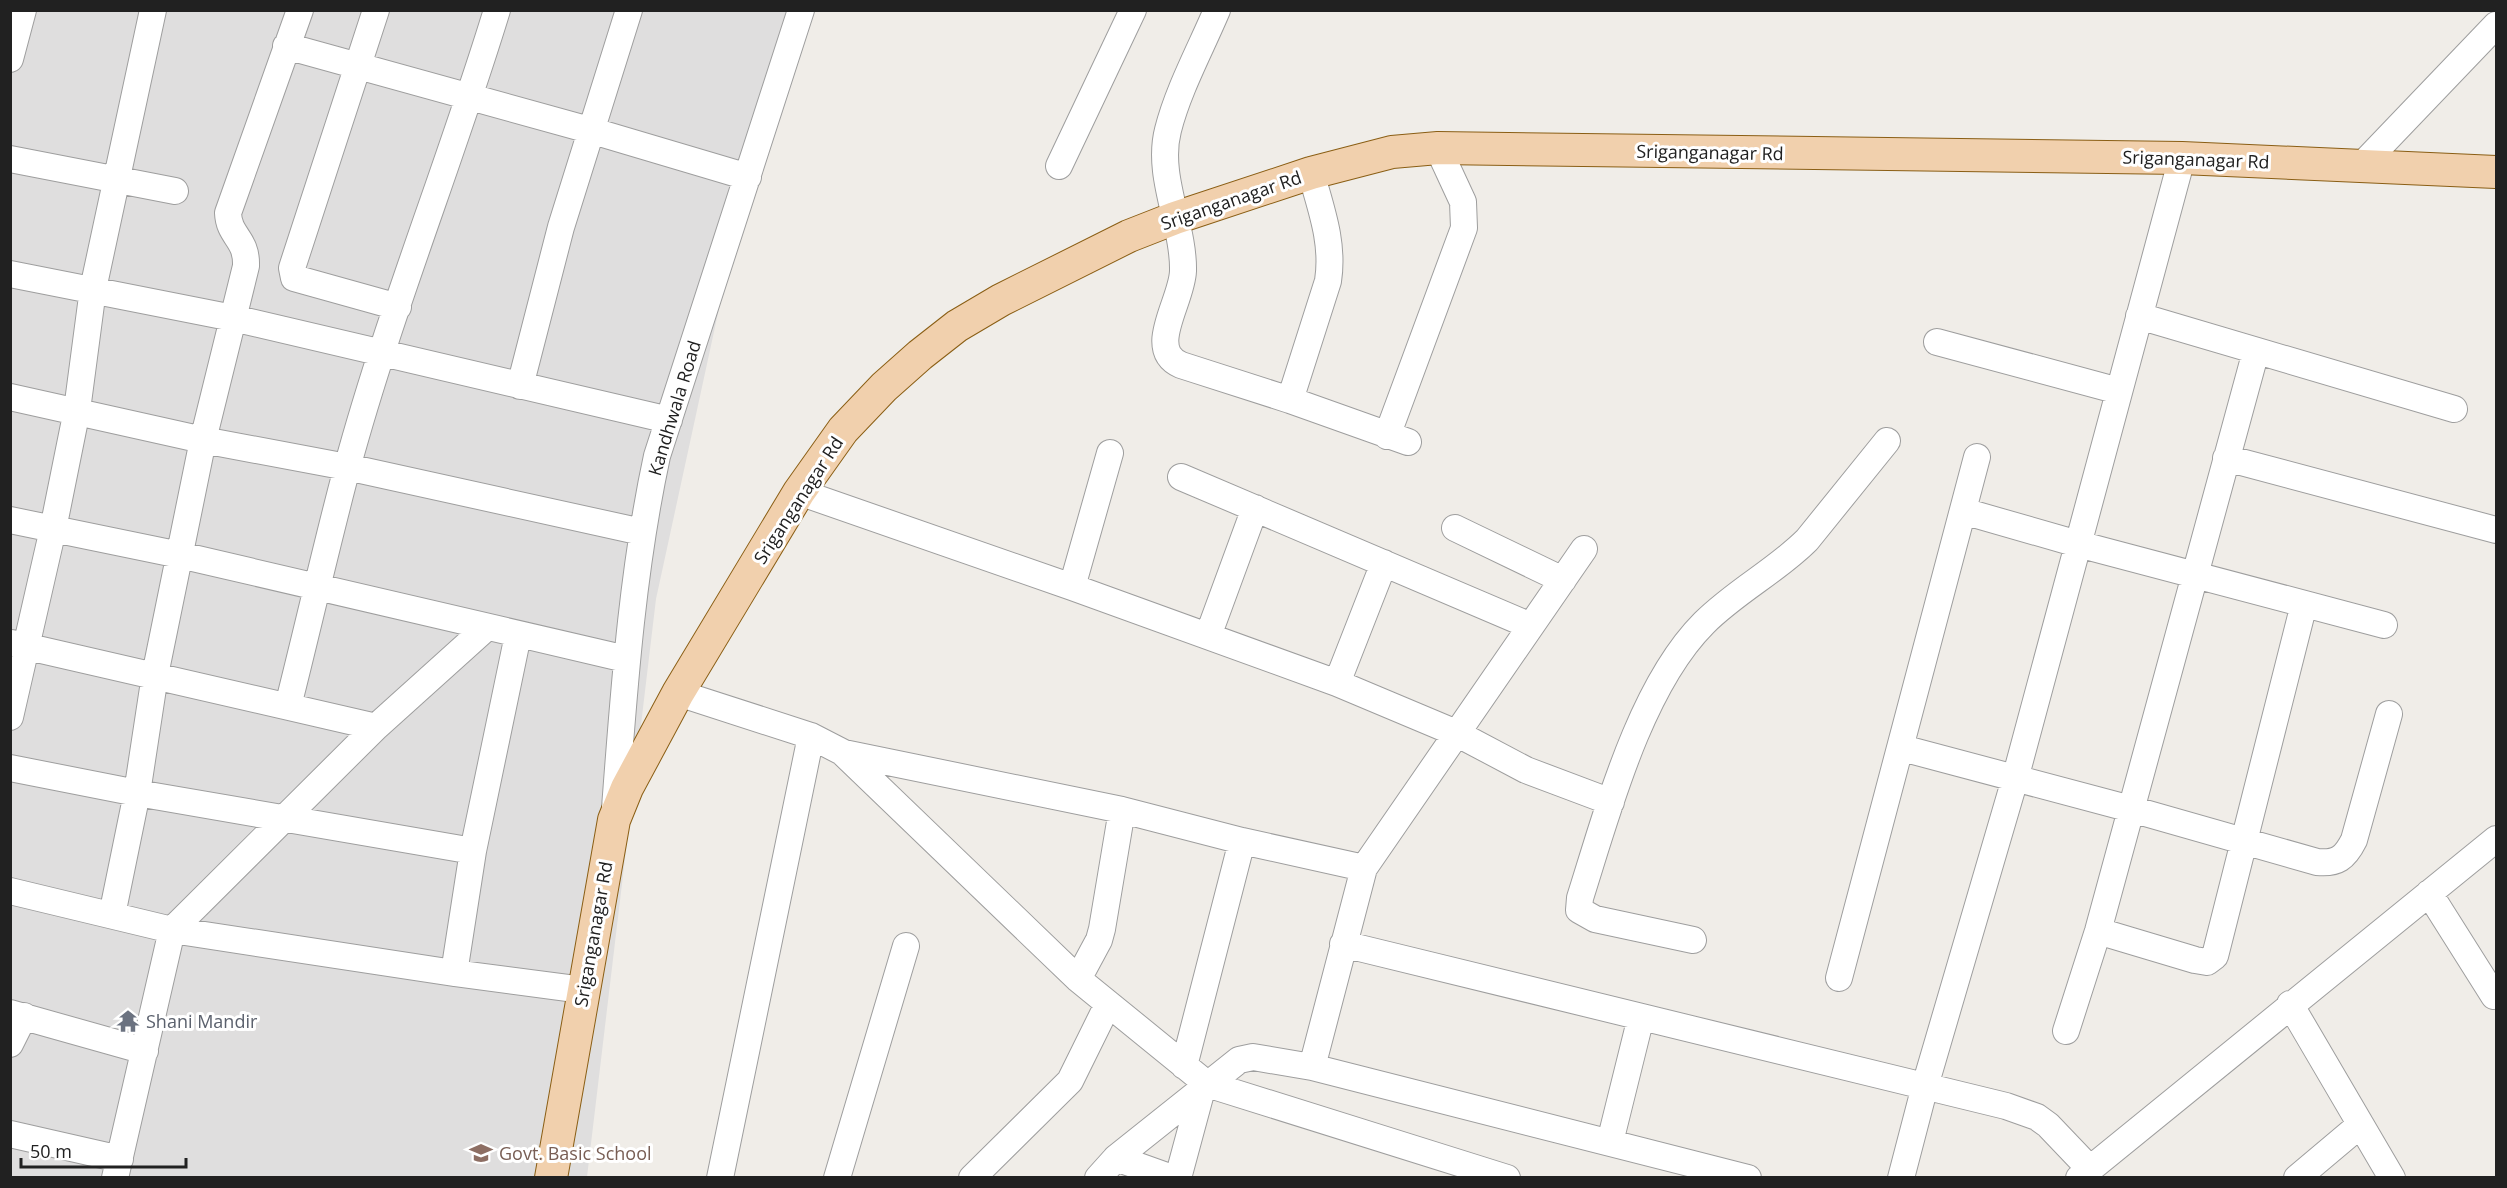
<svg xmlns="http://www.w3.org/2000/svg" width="2507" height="1188" viewBox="0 0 2507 1188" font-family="'Open Sans',sans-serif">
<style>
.residential{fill:#dfdede}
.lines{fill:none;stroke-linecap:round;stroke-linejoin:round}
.minor-casing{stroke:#9e9e9e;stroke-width:28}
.major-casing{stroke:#8a5e14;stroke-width:34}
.minor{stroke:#fff;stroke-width:26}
.major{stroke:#f1d0ad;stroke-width:32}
.labels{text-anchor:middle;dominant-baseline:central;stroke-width:6;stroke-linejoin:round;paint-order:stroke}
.street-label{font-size:18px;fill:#212121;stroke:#fff}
.worship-label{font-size:18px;fill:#5b616d;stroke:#fff;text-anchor:start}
.education-label{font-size:18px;fill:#785e54;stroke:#fff;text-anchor:start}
</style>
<rect width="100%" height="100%" fill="#f0ede8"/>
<!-- residential -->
<path class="residential" d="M 10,11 L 815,11 L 720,304 L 656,599 L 587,1177 L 11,1177 Z"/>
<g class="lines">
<!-- minor casing -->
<g class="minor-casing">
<path id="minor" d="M 376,10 L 292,268 L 294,278 L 398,307
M 1217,10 C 1201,48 1178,90 1168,130 C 1156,176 1184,225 1183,271 C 1182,302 1145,349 1181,365 L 1290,400 L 1408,442
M 286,46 L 593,131 L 748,177
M 10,59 L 23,10
M 10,159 L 175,191
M 2362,165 L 2496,25
M 1059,166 L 1133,10
M 10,274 L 233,318 L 669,420
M 2139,316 L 2454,409
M 1937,342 L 2119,391
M 520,386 L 561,227 L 629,10
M 10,397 L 203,440 L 347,467 L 642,532
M 1290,400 L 1328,281 C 1334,243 1321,209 1311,173
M 1387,436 L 1464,228 L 1463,202 L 1438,148
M 2226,458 L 2496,530
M 1181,477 L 1531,626
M 799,492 L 1072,587 L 1337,683 L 1456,733 L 1526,770 L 1611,802
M 1963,511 L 2078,544 L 2384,625
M 10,520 L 180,555 L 626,659
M 1455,528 L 1563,580
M 1072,587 L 1110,453
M 1208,636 L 1255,508
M 11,643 L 376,727
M 1337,683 L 1384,563
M 678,693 L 811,736 L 844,753 L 1122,810 L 1242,841 L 1364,868 L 1584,549
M 288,706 C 308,627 326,547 347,468 C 389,313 450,164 497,10
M 10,717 L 53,529 L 77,410 L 93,289 L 153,10
M 1902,748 L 2131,809 L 2317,862 C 2337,864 2345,858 2354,840 L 2389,714
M 844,754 L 1078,979 L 1207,1084 L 1507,1178
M 10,768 L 137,793 L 473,851
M 615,808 C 624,690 632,572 657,456 L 801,10
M 10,891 L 172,930 L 454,973 L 583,990
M 2429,893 L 2494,996
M 112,915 L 137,793 L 155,675 L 203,440 L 246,266 C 247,238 229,237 228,213 L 300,10
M 2098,931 L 2195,960 L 2207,962 L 2215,956 L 2304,604
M 1693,940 L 1595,919 L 1579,910 L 1580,898 C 1607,813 1640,687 1704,623 C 1736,591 1776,571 1807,540 L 1887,441
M 1343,944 L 2006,1106 L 2037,1117 L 2048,1125 L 2090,1169
M 454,973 L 473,851 L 518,635
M 1839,978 L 1977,457
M 1078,979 L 1099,940 L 1102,929 L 1122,810
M 2290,1004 L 2392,1178
M 10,1013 L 145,1051
M 2066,1031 L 2098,931 L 2256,351
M 10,1044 L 24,1016
M 1184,1066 L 1242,841
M 1312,1067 L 1748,1178
M 10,1134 L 120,1159
M 1610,1142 L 1641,1017
M 1116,1158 L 1172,1178
M 115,1178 L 172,930 L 376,727 L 487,627
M 720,1178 L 811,736
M 837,1178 L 906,946
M 972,1178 L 1070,1081 L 1108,1004
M 1098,1178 L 1116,1158 L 1239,1060 L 1253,1057 L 1312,1067 L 1364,868
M 1178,1178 L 1202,1089
M 1901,1178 L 1925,1086 L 2015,779 L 2182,158
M 2079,1178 L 2496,839
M 2297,1178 L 2360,1125"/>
</g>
<!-- major casing -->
<g class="major-casing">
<path id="major" d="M 551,1178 L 614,820 L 627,788 L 678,693 L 799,492 L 843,430 L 884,387 L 920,355 L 957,326 L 1001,300 L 1129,236 L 1175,218 L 1311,173 L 1392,152 L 1438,148 L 2182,158 L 2496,172"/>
</g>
<!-- minor -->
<use href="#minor" class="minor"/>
<!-- major -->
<use href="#major" class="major"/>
</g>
<!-- icons -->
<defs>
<g id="temple-bare" transform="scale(1.8)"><path d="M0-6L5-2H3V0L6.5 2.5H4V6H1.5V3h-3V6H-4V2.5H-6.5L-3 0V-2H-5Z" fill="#6b7280" stroke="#fff" stroke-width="2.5" paint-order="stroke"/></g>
<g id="school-bare" transform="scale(1.8)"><path d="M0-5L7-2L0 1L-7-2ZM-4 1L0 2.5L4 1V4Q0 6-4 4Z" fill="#8d6e63" stroke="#fff" stroke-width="2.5" paint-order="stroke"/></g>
</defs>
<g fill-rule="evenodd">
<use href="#temple-bare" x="128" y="1021"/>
<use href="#school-bare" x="481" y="1153"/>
</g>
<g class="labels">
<!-- street labels -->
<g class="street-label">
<text transform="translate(1710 152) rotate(1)">Sriganganagar Rd</text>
<text transform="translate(2196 159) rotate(2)">Sriganganagar Rd</text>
<text transform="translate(1231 200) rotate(-19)">Sriganganagar Rd</text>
<text transform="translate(674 408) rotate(-73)">Kandhwala Road</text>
<text transform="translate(798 500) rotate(-57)">Sriganganagar Rd</text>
<text transform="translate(593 934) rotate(-80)">Sriganganagar Rd</text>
</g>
<!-- worship labels -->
<g class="worship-label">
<text x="146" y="1021">Shani Mandir</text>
</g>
<!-- education labels -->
<g class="education-label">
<text x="499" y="1153">Govt. Basic School</text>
</g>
</g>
<!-- border -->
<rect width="2507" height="1188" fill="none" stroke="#212121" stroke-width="24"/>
<!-- scale -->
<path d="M21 1158v9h165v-9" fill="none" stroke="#212121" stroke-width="3"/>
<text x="30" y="1158" font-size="18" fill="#212121" stroke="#ffffff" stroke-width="4.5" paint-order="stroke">50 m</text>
</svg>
